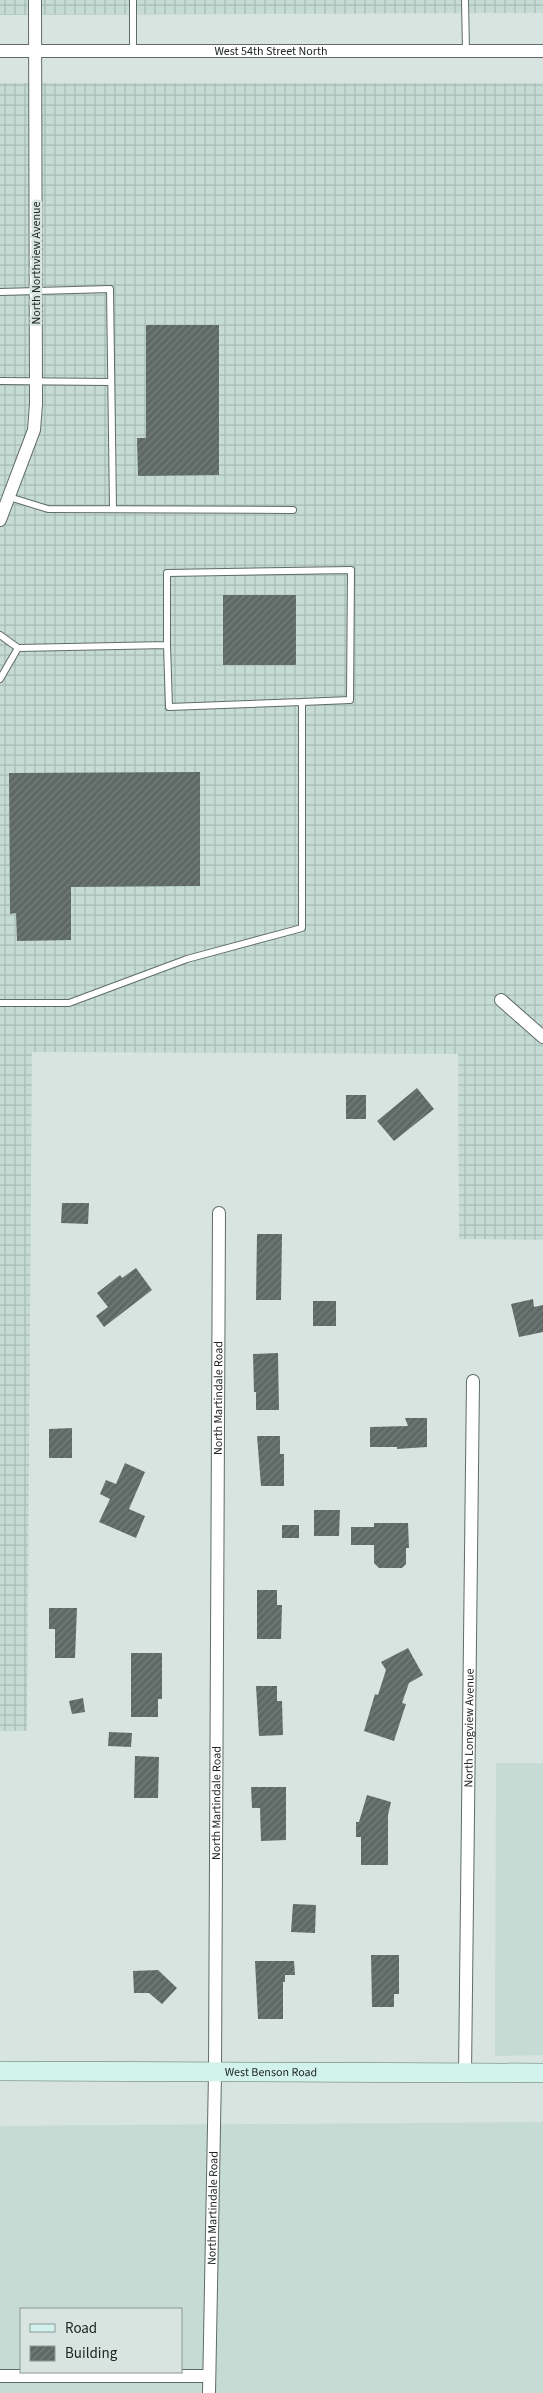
<svg xmlns="http://www.w3.org/2000/svg" width="543" height="2393" viewBox="0 0 543 2393" font-family="'Source Sans 3',sans-serif">
<style>
.built{fill:#c5dbd4;fill-rule:evenodd}
.industrial{fill:url(#industrial-grid)}
.building{fill:url(#building-hatch)}
.lines{fill:none;stroke-linecap:round;stroke-linejoin:round}
.service-casing{stroke:#606c68;stroke-width:8}
.minor-casing{stroke:#606c68;stroke-width:14}
.secondary-casing{stroke:#606c68;stroke-width:20}
.service{stroke:#fff;stroke-width:6}
.minor{stroke:#fff;stroke-width:12}
.secondary{stroke:#d1f3eb;stroke-width:19}
.labels{text-anchor:middle;dominant-baseline:central;stroke-width:5;stroke-linejoin:round;paint-order:stroke}
.street-label{font-size:12px;fill:#212625;stroke:#d7e4e0}
</style>
<defs>
<pattern id="industrial-grid" width="8" height="8" patternUnits="userSpaceOnUse" patternTransform="scale(1.25)"><rect width="8" height="8" fill="#c5dbd4"/><path d="M0 4h8M4 0v8" fill="none" stroke="#a9bcb6"/></pattern>
<pattern id="building-hatch" width="6" height="6" patternUnits="userSpaceOnUse" patternTransform="scale(1.25)"><rect width="6" height="6" fill="#5e6966"/><path d="M-1 1l2-2M0 6l6-6M5 7l2-2" fill="none" stroke="#767e7c"/></pattern>
</defs>
<rect width="100%" height="100%" fill="#d7e4e0"/>
<!-- built -->
<path class="built" d="M 496,1763 L 543,1763 L 543,2055 L 495,2056 Z
M 543,2122 L 543,2393 L 0,2393 L 0,2126 ZM 21,2309 L 181,2309 L 181,2372 L 21,2372 Z"/>
<!-- industrial -->
<path class="industrial" d="M 0,0 L 543,0 L 543,13 L 0,15 Z
M 0,83 L 543,83 L 543,1240 L 459,1239 L 458,1054 L 32,1052 L 27,1731 L 0,1731 Z"/>
<!-- building -->
<path class="building" d="M 146,325 L 219,325 L 219,475 L 138,476 L 137,438 L 146,438 Z
M 223,595 L 296,595 L 296,665 L 223,665 Z
M 200,772 L 200,886 L 71,887 L 71,940 L 17,941 L 16,913 L 10,914 L 9,773 Z
M 417,1088 L 434,1109 L 394,1141 L 377,1121 Z
M 346,1095 L 366,1095 L 366,1119 L 346,1119 Z
M 62,1203 L 89,1203 L 88,1224 L 61,1223 Z
M 257,1234 L 282,1234 L 281,1300 L 256,1300 Z
M 136,1268 L 152,1290 L 104,1327 L 96,1316 L 108,1307 L 97,1293 L 120,1275 L 122,1278 Z
M 533,1299 L 534,1307 L 543,1305 L 543,1332 L 519,1337 L 511,1304 Z
M 313,1301 L 336,1301 L 336,1326 L 313,1326 Z
M 278,1353 L 279,1410 L 256,1410 L 256,1392 L 254,1392 L 253,1354 Z
M 405,1418 L 427,1418 L 427,1447 L 397,1449 L 397,1447 L 370,1447 L 370,1427 L 408,1426 Z
M 72,1428 L 72,1458 L 49,1458 L 49,1429 Z
M 257,1436 L 280,1436 L 280,1454 L 284,1454 L 284,1486 L 261,1486 Z
M 125,1463 L 145,1472 L 129,1509 L 145,1516 L 136,1538 L 99,1522 L 110,1499 L 100,1494 L 106,1480 L 116,1484 Z
M 314,1510 L 340,1510 L 339,1536 L 314,1536 Z
M 374,1523 L 408,1523 L 409,1548 L 406,1548 L 406,1564 L 402,1568 L 379,1568 L 374,1563 L 374,1545 L 351,1545 L 351,1527 L 374,1527 Z
M 282,1525 L 299,1525 L 299,1538 L 282,1538 Z
M 257,1590 L 277,1590 L 277,1605 L 282,1605 L 281,1639 L 257,1639 Z
M 49,1608 L 77,1608 L 75,1658 L 55,1658 L 55,1629 L 49,1629 Z
M 408,1648 L 423,1675 L 409,1683 L 402,1703 L 406,1704 L 394,1741 L 364,1731 L 375,1694 L 378,1695 L 386,1670 L 381,1662 Z
M 131,1653 L 162,1653 L 162,1699 L 158,1699 L 158,1717 L 131,1717 Z
M 256,1686 L 277,1686 L 277,1701 L 282,1701 L 283,1735 L 259,1736 Z
M 83,1698 L 85,1712 L 72,1714 L 69,1701 Z
M 109,1732 L 132,1733 L 131,1747 L 108,1746 Z
M 135,1756 L 159,1757 L 158,1798 L 134,1798 Z
M 251,1787 L 286,1787 L 286,1840 L 261,1841 L 260,1808 L 252,1808 Z
M 367,1795 L 391,1802 L 388,1815 L 388,1865 L 361,1865 L 361,1837 L 356,1837 L 356,1822 L 359,1822 Z
M 293,1904 L 316,1905 L 315,1933 L 291,1932 Z
M 371,1955 L 399,1955 L 399,1994 L 394,1994 L 394,2007 L 372,2007 Z
M 255,1961 L 294,1961 L 295,1975 L 285,1975 L 285,1982 L 283,1982 L 283,2019 L 258,2019 Z
M 158,1970 L 177,1988 L 162,2004 L 149,1993 L 134,1993 L 133,1971 Z"/>
<g class="lines">
<!-- service casing -->
<g class="service-casing">
<path id="service" d="M 465,0 L 466,51
M 133,51 L 133,0
M 0,292 L 110,289 L 113,509
M 0,381 L 111,382
M 9,497 L 48,509 L 293,510
M 0,635 L 18,648 L 0,679
M 167,645 L 169,707 L 302,702
M 0,1003 L 69,1003 L 187,959 L 302,928 L 302,702 L 350,700 L 351,570 L 167,573 L 167,645 L 18,648"/>
</g>
<!-- minor casing -->
<g class="minor-casing">
<g id="minor">
<path id="s1" d="M 0,51 L 543,51"/>
<path d="M 0,520 L 34,430 L 36,404 L 35,0"/>
<path d="M 501,1000 L 543,1037"/>
<path id="s2" d="M 465,2074 L 473,1381"/>
<path d="M 0,2376 L 209,2376"/>
<path id="s3" d="M 209,2393 L 215,2073 L 219,1213"/>
</g>
</g>
<!-- secondary casing -->
<g class="secondary-casing">
<g id="secondary">
<path id="s4" d="M 0,2071 L 543,2073"/>
</g>
</g>
<!-- service -->
<use href="#service" class="service"/>
<!-- minor -->
<use href="#minor" class="minor"/>
<!-- secondary -->
<use href="#secondary" class="secondary"/>
</g>
<g class="labels">
<!-- street labels -->
<g class="street-label">
<text stroke="none"><textPath href="#s1" startOffset="271">West 54th Street North</textPath></text>
<text transform="translate(36 263) rotate(-90)">North Northview Avenue</text>
<text stroke="none"><textPath href="#s3" startOffset="995">North Martindale Road</textPath></text>
<text stroke="none"><textPath href="#s2" startOffset="346">North Longview Avenue</textPath></text>
<text stroke="none"><textPath href="#s3" startOffset="590">North Martindale Road</textPath></text>
<text stroke="none"><textPath href="#s4" startOffset="271">West Benson Road</textPath></text>
<text stroke="none"><textPath href="#s3" startOffset="185">North Martindale Road</textPath></text>
</g>
</g>
<!-- legend -->
<rect x="20" y="2308" width="162" height="65" fill="#d7e4e0" stroke="#8e9895"/>
<rect x="30" y="2324" width="25" height="8" fill="#d1f3eb" stroke="#8e9895"/>
<text x="65" y="2333" font-size="15" fill="#212625">Road</text>
<rect x="30" y="2346" width="25" height="15" fill="url(#building-hatch)" stroke="#8e9895"/>
<text x="65" y="2358" font-size="15" fill="#212625">Building</text>
</svg>
